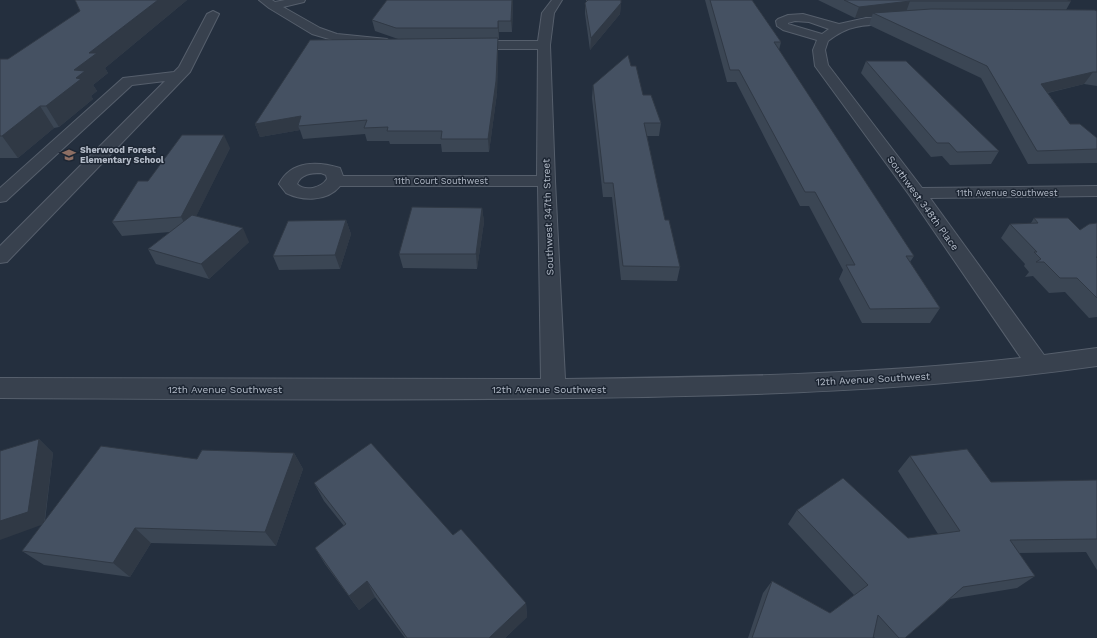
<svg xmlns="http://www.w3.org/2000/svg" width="1097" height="638" viewBox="0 0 1097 638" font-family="'Work Sans',sans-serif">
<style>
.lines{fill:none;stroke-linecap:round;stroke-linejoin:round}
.minor-casing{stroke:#565f6c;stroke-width:2}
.minor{fill:#38414e;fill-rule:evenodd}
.wall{fill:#3b4654}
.shaded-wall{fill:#303945}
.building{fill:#455162;stroke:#303945}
.labels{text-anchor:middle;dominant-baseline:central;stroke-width:3;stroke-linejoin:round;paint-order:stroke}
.far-poi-label{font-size:9px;font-weight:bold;fill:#b4bcc9;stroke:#1d2633;text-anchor:start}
.far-street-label{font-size:9px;fill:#b4bcc9;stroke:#1d2633}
.street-label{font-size:10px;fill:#b4bcc9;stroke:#1d2633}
</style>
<rect width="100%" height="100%" fill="#242f3e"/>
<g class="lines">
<!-- minor casing -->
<g class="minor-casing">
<path id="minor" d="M 259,0 L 272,0 L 275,2 L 285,0 L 305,0 L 304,2 L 283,7 L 320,28 L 337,34 L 387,39 L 393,43 L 387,47 L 336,41 L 312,34 L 269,8 Z
M 552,0 L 562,0 L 554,13 L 550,45 L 555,181 L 565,379 C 717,377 869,375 1021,358 L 910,196 L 815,66 L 813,50 L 817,40 L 783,30 L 777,26 L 776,21 L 778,19 L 788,15 L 803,14 L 839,24 L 866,18 L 904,16 L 906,18 C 901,24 866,24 856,27 C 846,29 837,34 828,41 L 825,50 L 828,65 L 922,188 L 1097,186 L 1097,196 L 930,198 L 1044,355 L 1097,348 L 1097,366 C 922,391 746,396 569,398 C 379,401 190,399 0,398 L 0,378 L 541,379 L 538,186 L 340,186 C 327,202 302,201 286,193 L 279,184 C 291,160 318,161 340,168 L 343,176 L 537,176 L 538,49 L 467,49 L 461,45 L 467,41 L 538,41 L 542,13 ZM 795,21 L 809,22 L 829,29 L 822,34 L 788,24 L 788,23 ZM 321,173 L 326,175 L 327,179 C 321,188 305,192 297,184 C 301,174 311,173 321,173 Z
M 213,11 L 219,14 L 190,72 L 7,262 L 0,263 L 0,246 L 165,81 L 132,85 L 6,201 L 0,202 L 0,188 L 123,78 L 174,72 L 179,67 L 207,14 Z"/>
</g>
<!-- minor -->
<use href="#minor" class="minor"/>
</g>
<!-- wall -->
<path class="wall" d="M 75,0 L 187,0 L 105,68 L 108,73 L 93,85 L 97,91 L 91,96 L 93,99 L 59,127 L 54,128 L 18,158 L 0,158 L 0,59 L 8,59 L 80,11 Z
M 387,0 L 513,0 L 512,32 L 499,32 L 499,39 L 498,39 L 498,50 L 497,93 L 489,152 L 442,152 L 441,144 L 390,144 L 389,141 L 367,141 L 365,134 L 303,139 L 300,130 L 260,137 L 255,124 L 454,39 L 398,39 L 375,31 L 372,20 Z
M 586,0 L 621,0 L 620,14 L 590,50 L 585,14 L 585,3 L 586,2 Z
M 705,0 L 752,0 L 781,42 L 779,50 L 914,256 L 910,262 L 940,308 L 930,323 L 862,323 L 839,279 L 843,270 L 809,206 L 800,206 L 736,82 L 727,82 Z
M 818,0 L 1067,0 L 1071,1 L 1066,10 L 1097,11 L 1097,86 L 1084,84 L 1048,93 L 1070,124 L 1097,138 L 1097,163 L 1028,164 L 981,78 L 869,25 L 872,16 L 855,18 Z
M 866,61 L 999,151 L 991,164 L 950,165 L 942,156 L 931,157 L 861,73 Z
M 631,66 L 643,95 L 661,123 L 659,136 L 647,136 L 665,220 L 680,267 L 677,281 L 621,280 L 612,197 L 603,197 L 592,98 L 593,85 Z
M 230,148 L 196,216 L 249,242 L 209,279 L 156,264 L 148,249 L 170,232 L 122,236 L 112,222 L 148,181 Z
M 482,208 L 484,222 L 477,269 L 403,268 L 399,254 Z
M 1034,218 L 1080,230 L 1097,223 L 1097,317 L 1089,318 L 1065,292 L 1049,293 L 1033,276 L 1025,277 L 1029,272 L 1024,266 L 1025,264 L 1001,238 L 1010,224 L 1031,223 Z
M 346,220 L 351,234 L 340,269 L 279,270 L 273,256 Z
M 39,439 L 53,453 L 45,521 L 197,459 L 294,453 L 303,469 L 276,546 L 151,543 L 130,577 L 44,565 L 22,551 L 42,525 Z
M 910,456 L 991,482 L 1097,480 L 1097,570 L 1086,552 L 1019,553 L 1035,576 L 1017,588 L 950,599 L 905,638 L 875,638 L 873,636 L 873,638 L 748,638 L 763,593 L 772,581 L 830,613 L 854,595 L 788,524 L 797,510 L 908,538 L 938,534 L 898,471 Z
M 314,483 L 453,535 L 526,603 L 527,617 L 505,638 L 405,638 L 375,597 L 359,610 L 325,564 L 315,548 L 344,526 L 324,501 Z"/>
<!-- shaded-wall -->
<path class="shaded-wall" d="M 158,0 L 187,0 L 105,68 L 108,73 L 93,85 L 97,91 L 91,96 L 93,99 L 59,127 L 46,106 L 76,78 L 74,70 L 89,53 Z
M 512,0 L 513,0 L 512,32 L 511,21 Z
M 910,1 L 906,12 L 873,13 L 872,16 L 855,18 L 859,7 Z
M 621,3 L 620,14 L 590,50 L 591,38 Z
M 498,21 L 499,32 L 499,39 L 498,28 Z
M 498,38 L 498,50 L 497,93 L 489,152 L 488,139 Z
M 1093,72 L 1084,84 L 1033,96 L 1041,84 Z
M 40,106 L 54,128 L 18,158 L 2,136 Z
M 301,116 L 298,126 L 300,130 L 260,137 L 255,124 Z
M 224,135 L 230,148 L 189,231 L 181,217 Z
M 482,208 L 484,222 L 477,269 L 476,254 Z
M 346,220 L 351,234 L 340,269 L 335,255 Z
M 243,228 L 249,242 L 209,279 L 201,264 Z
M 39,439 L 53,453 L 44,524 L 0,540 L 0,521 Z
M 294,453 L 303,469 L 276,546 L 265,532 Z
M 135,528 L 151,543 L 130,577 L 113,563 Z
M 367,581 L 375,597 L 359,610 L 349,596 Z
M 526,603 L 527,617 L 505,638 L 489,638 Z"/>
<!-- building -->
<path class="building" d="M 75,0 L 158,0 L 89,53 L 97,53 L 74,70 L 85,71 L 76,78 L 81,79 L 46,106 L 40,106 L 2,136 L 0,136 L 0,59 L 8,59 L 80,11 Z
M 387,0 L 512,0 L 511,21 L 498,21 L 498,28 L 396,28 L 372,20 Z
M 588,0 L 621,0 L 621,3 L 591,38 L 585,3 Z
M 710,0 L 752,0 L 781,42 L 774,42 L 914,256 L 906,256 L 940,308 L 870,309 L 846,265 L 855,265 L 815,192 L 805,192 L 739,70 L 730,70 Z
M 844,0 L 1067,0 L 1071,1 L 910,1 L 859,7 Z
M 931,9 L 1095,10 L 1097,11 L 1097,72 L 1093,72 L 1041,84 L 1070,124 L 1080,124 L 1097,138 L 1097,149 L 1037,151 L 987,66 L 873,13 Z
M 498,38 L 496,81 L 488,139 L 441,139 L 442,131 L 387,131 L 388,127 L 364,128 L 367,120 L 298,126 L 301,116 L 255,124 L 310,40 Z
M 628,55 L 631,66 L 636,66 L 643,95 L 651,95 L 661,123 L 644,123 L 665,220 L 669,220 L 680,267 L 623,266 L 613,183 L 604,183 L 593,85 Z
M 866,61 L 906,61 L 999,151 L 957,152 L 949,143 L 937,143 Z
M 182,135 L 224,135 L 181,217 L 112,222 L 138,181 L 148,181 Z
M 412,207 L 482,208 L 476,254 L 399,254 Z
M 192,215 L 243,228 L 201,264 L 148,249 Z
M 1034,218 L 1068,218 L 1080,230 L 1089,224 L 1097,223 L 1097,257 L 1096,257 L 1097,258 L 1097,298 L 1077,278 L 1060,278 L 1044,262 L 1036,262 L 1041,259 L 1034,252 L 1037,252 L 1010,224 L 1038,223 Z
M 346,220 L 335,255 L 273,256 L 288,221 Z
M 39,439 L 28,512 L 0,521 L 0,451 Z
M 371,443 L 453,535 L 461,529 L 526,603 L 489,638 L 407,638 L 367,581 L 349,596 L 315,548 L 346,524 L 314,483 Z
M 101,446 L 197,459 L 202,450 L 294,453 L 265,532 L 135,528 L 113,563 L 22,551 Z
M 967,449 L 991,482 L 1097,480 L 1097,539 L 1010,540 L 1035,576 L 963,587 L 905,638 L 899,638 L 878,615 L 873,638 L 752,638 L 772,581 L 830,613 L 868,585 L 797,510 L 843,478 L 908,538 L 960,531 L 910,456 Z"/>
<!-- icons -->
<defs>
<g id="school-bare" transform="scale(1.08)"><path d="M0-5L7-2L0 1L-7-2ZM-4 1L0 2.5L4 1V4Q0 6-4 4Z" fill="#8d6e63" stroke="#1d2633" stroke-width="2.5" paint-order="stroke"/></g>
</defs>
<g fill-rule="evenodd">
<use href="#school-bare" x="69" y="155"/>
</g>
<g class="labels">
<!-- far-poi labels -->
<g class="far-poi-label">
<text x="80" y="150">Sherwood Forest<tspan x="80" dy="10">Elementary School</tspan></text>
</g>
<!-- far-street labels -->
<g class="far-street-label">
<text x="441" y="181">11th Court Southwest</text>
<text x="1007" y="193">11th Avenue Southwest</text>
</g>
<!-- street labels -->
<g class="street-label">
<text transform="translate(923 203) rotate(54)">Southwest 348th Place</text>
<text transform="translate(548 217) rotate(-92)">Southwest 347th Street</text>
<text transform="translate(873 379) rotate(-3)">12th Avenue Southwest</text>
<text x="225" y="389">12th Avenue Southwest</text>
<text x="549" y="389">12th Avenue Southwest</text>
</g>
</g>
</svg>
